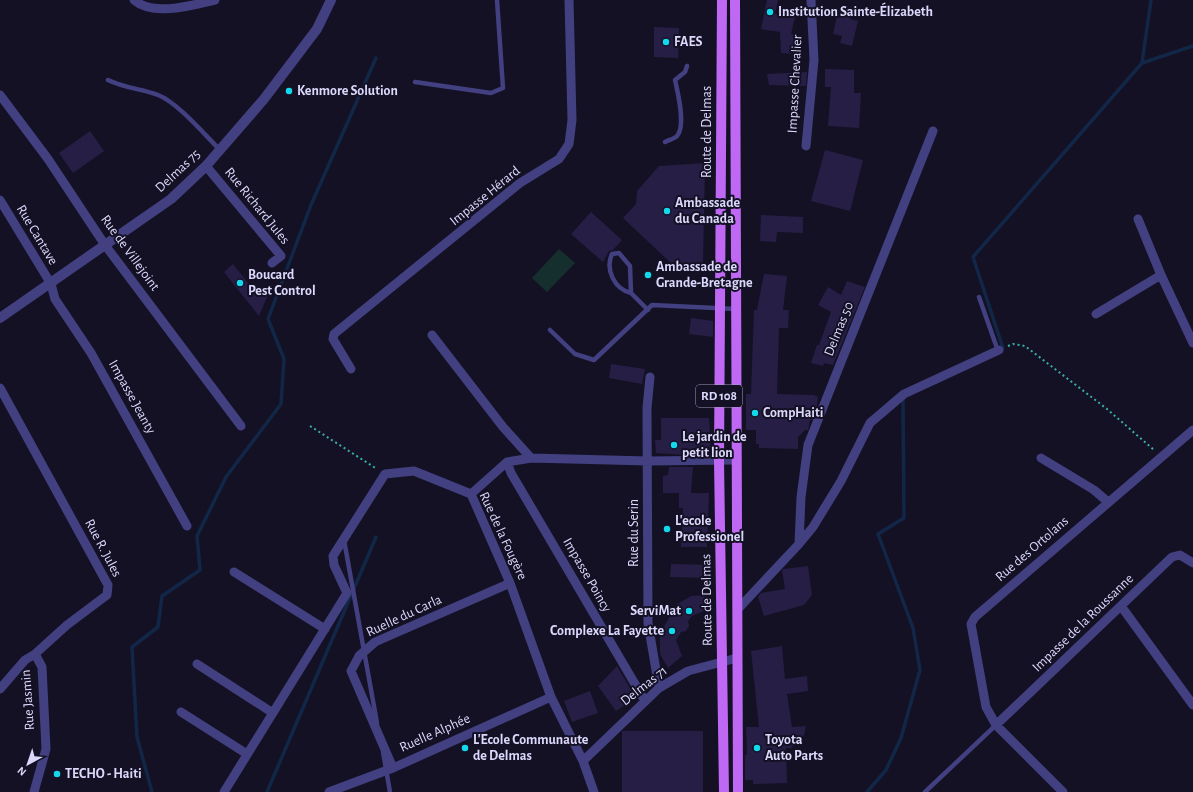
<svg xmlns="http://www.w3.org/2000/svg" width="1193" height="792" viewBox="0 0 1193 792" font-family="'Alegreya Sans',sans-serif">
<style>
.green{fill:#142f2d}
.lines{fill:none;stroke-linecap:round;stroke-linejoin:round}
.stream{stroke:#122748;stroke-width:3.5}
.building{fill:#261e45}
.path{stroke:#39afa7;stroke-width:2;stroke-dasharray:2 3;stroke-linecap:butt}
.service{stroke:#424080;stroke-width:4.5}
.minor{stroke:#424080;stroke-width:9}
.tertiary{stroke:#424080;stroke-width:10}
.primary{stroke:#be68f3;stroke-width:10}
.poi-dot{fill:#13d9ed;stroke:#141125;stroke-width:1.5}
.labels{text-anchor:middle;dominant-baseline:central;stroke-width:4;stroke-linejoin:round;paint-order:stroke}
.shield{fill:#141125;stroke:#a09cbc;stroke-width:1}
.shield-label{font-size:13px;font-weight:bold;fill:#dcd8fc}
.poi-label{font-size:14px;font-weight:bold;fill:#dcd8fc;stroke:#141125;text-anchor:start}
.street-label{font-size:14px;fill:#dcd8fc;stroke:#141125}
</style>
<rect width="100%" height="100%" fill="#141125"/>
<!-- green -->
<path class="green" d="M 559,249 L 575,263 L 547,292 L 532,278 Z"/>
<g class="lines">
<!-- stream -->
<path class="stream" d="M 1142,63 L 1151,0
M 1000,350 L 1003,348 L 973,257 L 1142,63 L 1193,46
M 152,792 L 137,737 L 132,647 L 158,627 L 162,596 L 200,570 L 197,536 L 226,477 L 281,404 L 284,359 L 268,319 L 311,205 L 376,58
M 267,792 L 376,537
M 867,792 L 886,770 L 901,738 L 920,670 L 913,628 L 878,534 L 904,518 L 903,397"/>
</g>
<!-- building -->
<path class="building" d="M 767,0 L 778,0 L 775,14 L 795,17 L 791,34 L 799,35 L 798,54 L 781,53 L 780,32 L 761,29 Z
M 839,7 L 852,11 L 850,19 L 858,21 L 852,46 L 840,43 L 842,36 L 833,34 Z
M 654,27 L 679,28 L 678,58 L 654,57 Z
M 825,69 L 854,70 L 854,93 L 861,93 L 859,128 L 828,126 L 831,87 L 825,87 Z
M 807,72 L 806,86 L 769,85 L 767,74 Z
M 90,131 L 104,151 L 73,173 L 59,153 Z
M 825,150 L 863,160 L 850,211 L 811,201 Z
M 705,163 L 703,267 L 674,266 L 623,218 L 636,204 L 637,191 L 659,166 Z
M 591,212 L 622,240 L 613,250 L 609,251 L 603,262 L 571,234 Z
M 761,215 L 803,217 L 803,233 L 777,232 L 776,242 L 760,241 Z
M 233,264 L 259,297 L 272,285 L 259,316 L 224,272 Z
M 764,274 L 787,276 L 783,310 L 789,310 L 788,328 L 779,328 L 777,394 L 814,395 L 818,397 L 817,406 L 812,420 L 810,420 L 808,430 L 805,430 L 798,437 L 798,449 L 759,448 L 759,444 L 756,444 L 756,430 L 746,430 L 746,394 L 751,394 L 754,310 L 757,310 Z
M 847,281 L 865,287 L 833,365 L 824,363 L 823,366 L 811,363 L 817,345 L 819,345 L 831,312 L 818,305 L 828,287 L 841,295 Z
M 691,318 L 713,321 L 713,337 L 689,334 Z
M 611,364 L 645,369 L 642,384 L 609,378 Z
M 661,418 L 709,418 L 711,449 L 684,450 L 685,455 L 656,453 L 655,440 L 661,440 Z
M 669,467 L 693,467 L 691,493 L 709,493 L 707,547 L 681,547 L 683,508 L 679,508 L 679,493 L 663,493 L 663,476 L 668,475 Z
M 671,564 L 712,565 L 711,578 L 670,577 Z
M 808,566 L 812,595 L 804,605 L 764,616 L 758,597 L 761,593 L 785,589 L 782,570 L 784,569 Z
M 705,595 L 706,610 L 692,616 L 688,621 L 689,626 L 686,631 L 681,632 L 676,640 L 682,656 L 668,668 L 660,654 L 660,634 L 676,605 L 691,596 Z
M 782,646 L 785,679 L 807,676 L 808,691 L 787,694 L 792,727 L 806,726 L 804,735 L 791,748 L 786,748 L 787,783 L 753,784 L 753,780 L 745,780 L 745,755 L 747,755 L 746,727 L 759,727 L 751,651 Z
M 617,666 L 636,698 L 616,711 L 598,686 Z
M 590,691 L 598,713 L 572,722 L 564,701 Z
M 622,731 L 703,731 L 703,792 L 622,792 Z"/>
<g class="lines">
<!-- path -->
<path class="path" d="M 1008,346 L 1013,344 L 1025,346 L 1107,409 L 1154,450
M 310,426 L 377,469"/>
<!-- service -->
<path class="service" d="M 108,80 C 124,88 142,89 158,95 C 177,102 205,135 220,150
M 415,82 L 491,93 L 503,88 L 497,0
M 665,142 C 669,140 674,139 677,136 C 686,126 678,93 675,80 L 685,72 L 687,66
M 631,293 C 614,289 605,269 612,254 L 619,253 L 630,266 L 631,293 L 648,310
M 979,297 L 998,351
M 550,330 L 575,354 L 594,360 L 652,305 L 736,309
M 344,540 L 377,723
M 383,752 L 390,792
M 925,792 L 996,725"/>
<!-- minor -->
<path class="minor" d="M 134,0 C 154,17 193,5 215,0
M 0,95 L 48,159 L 105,245 L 241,426
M 806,146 L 814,60 L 811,0
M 206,166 L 281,256 L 272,263
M 0,200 L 51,284 L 55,299 L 91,353 L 187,526
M 1138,219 L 1161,275
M 1096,314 L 1161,275 L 1193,343
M 432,335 L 503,427 L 531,458
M 351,369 L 333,339 L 334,334 L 520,183 L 559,159 L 569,144 L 572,120 L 569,0
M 650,377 L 647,408 L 648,623 L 659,688
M 0,388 L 108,585 L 107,595 L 67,625 L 35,654 L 25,660 L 0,689
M 1041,458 L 1094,490 L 1108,502
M 507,462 L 511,473 L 645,701
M 471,494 L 507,462 L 531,458 L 648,461 L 736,460
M 799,544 L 813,527 L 841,481 L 870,423 L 904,394 L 999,350
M 234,572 L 325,629
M 1121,606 L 1193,705
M 738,609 L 799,544 L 801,497 L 808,445 L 933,131
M 197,664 L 273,713
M 181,712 L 247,754
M 996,725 L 1172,557 L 1180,555 L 1193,563
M 583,761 L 659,688 L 688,671 L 737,658
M 393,768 L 351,671 L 359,656 L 375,642 L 510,583
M 34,792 L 46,749 L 42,667 L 35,654
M 224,792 L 347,593 L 334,565 L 333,556 L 385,474 L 414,471 L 471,494 L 510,583 L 551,697 L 583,761 L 594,792
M 329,792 L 393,768 L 551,697
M 1063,792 L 996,725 L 986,707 L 971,624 L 975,617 L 1193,430"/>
<!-- tertiary -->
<path class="tertiary" d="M 0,318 L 171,199 L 206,166 L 264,99 L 317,29 L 331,0"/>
<!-- primary -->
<path class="primary" d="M 722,0 L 719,460 L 724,792
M 735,0 L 738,792"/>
</g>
<!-- markers -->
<g class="poi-dot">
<circle cx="770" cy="12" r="4"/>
<circle cx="666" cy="42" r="4"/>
<circle cx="289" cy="91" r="4"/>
<circle cx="667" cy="211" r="4"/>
<circle cx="648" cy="275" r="4"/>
<circle cx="240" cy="283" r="4"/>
<circle cx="755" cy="413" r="4"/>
<circle cx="674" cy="445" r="4"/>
<circle cx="667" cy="529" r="4"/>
<circle cx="689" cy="611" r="4"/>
<circle cx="672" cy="631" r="4"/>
<circle cx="465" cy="748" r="4"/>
<circle cx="757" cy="748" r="4"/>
<circle cx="57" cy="774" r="4"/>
</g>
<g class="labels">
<!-- shield labels -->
<rect class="shield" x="696" y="385" width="46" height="22" rx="3"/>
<g class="shield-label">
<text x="719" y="396">RD 108</text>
</g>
<!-- poi labels -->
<g class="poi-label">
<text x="778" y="12">Institution Sainte-Élizabeth</text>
<text x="674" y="42">FAES</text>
<text x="297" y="91">Kenmore Solution</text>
<text x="675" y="203">Ambassade<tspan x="675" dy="16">du Canada</tspan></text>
<text x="656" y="267">Ambassade de<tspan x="656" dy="16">Grande-Bretagne</tspan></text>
<text x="248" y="275">Boucard<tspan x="248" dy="16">Pest Control</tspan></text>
<text x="763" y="413">CompHaiti</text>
<text x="682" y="437">Le jardin de<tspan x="682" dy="16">petit lion</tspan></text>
<text x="675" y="521">L'ecole<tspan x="675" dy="16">Professionel</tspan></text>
<text x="681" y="611" text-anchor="end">ServiMat</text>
<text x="664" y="631" text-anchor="end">Complexe La Fayette</text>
<text x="473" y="740">L'Ecole Communaute<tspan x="473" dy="16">de Delmas</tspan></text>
<text x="765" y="740">Toyota<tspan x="765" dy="16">Auto Parts</tspan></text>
<text x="65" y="774">TECHO - Haiti</text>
</g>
<!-- street labels -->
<g class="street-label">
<text transform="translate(795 84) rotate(-87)">Impasse Chevalier</text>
<text transform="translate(707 132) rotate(-90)">Route de Delmas</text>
<text transform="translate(178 171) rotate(-43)">Delmas 75</text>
<text transform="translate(485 196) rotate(-39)">Impasse Hérard</text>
<text transform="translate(257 206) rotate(51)">Rue Richard Jules</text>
<text transform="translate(37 235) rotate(59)">Rue Cantave</text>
<text transform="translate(130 253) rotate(54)">Rue de Villejoint</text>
<text transform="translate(839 329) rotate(-68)">Delmas 50</text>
<text transform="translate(132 397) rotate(61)">Impasse Jeanty</text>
<text transform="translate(634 533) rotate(-90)">Rue du Serin</text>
<text transform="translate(503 536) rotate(65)">Rue de la Fougère</text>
<text transform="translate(103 548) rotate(62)">Rue R. Jules</text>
<text transform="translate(1032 549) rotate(-41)">Rue des Ortolans</text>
<text transform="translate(587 575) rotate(60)">Impasse Poincy</text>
<text transform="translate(707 600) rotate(-91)">Route de Delmas</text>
<text transform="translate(404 616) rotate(-25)">Ruelle du Carla</text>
<text transform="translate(1083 623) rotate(-44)">Impasse de la Roussanne</text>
<text transform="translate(644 686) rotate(-38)">Delmas 71</text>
<text transform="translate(28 700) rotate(-94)">Rue Jasmin</text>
<text transform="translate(435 733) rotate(-24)">Ruelle Alphée</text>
</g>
</g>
<!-- north arrow -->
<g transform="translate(28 764) rotate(220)" stroke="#141125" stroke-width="3" paint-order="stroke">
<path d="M0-3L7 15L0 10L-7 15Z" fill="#dcd8fc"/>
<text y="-6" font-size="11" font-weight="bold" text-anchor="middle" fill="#dcd8fc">N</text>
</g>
</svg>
